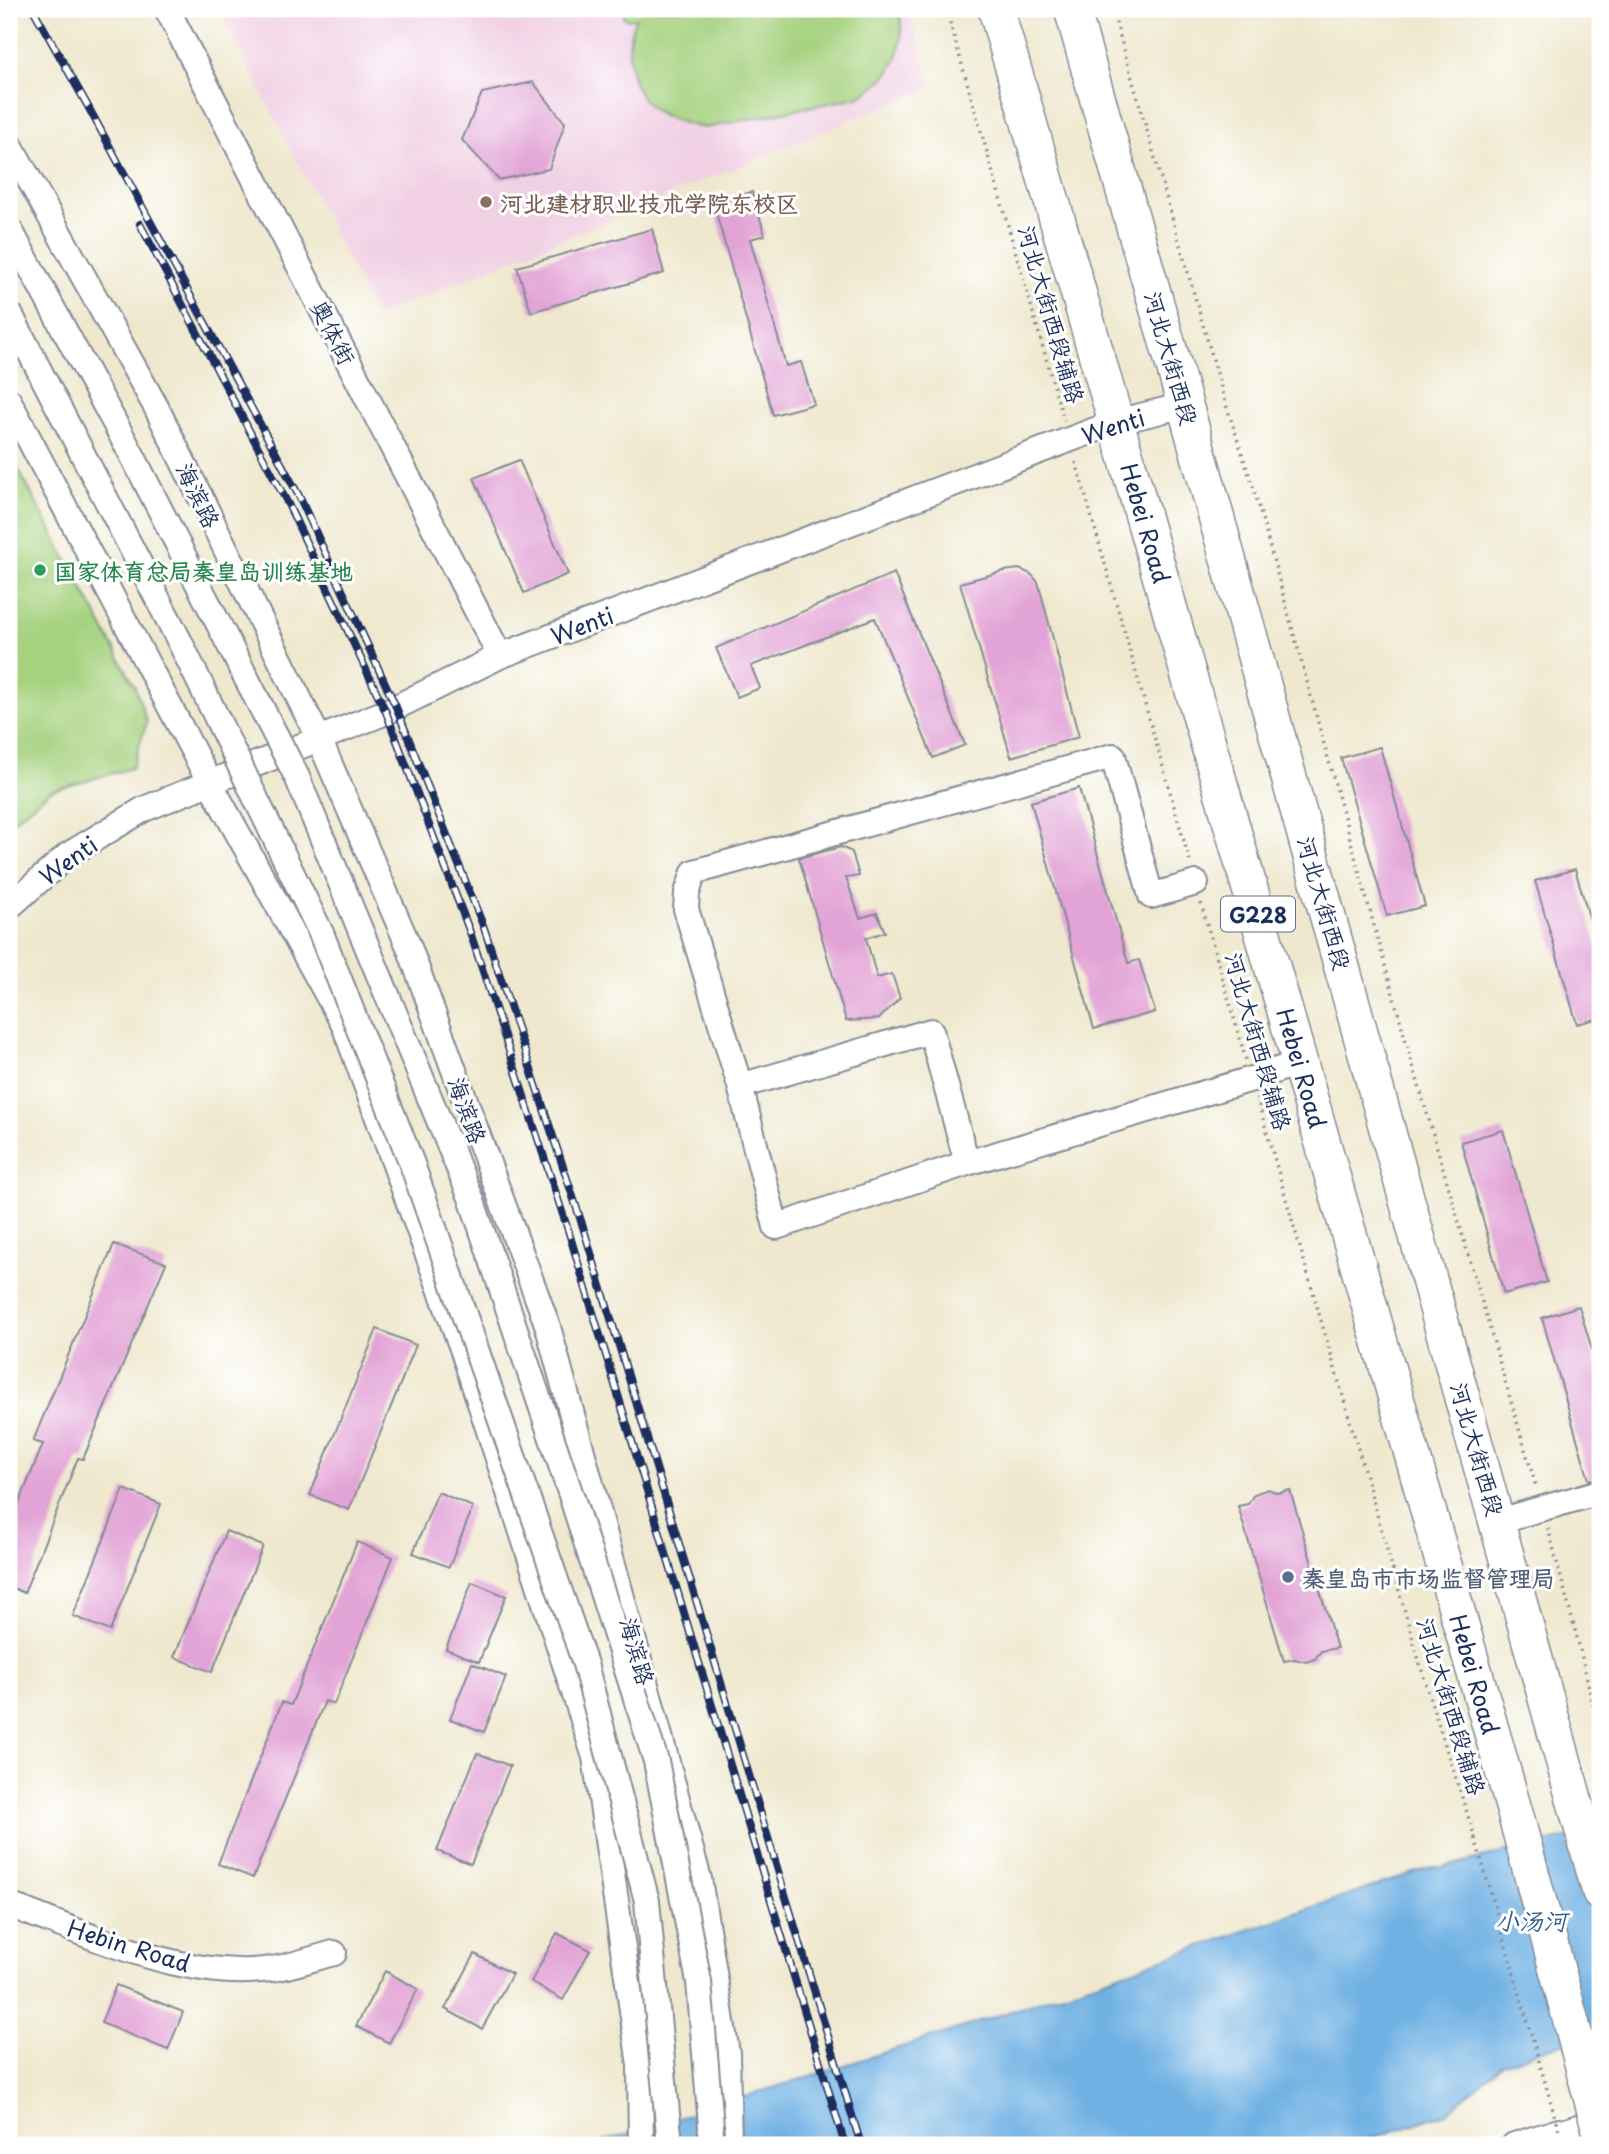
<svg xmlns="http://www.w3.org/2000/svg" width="1609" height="2154" viewBox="0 0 1609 2154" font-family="'Playpen Sans','LXGW WenKai TC',sans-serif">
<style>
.built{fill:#f1d0e4}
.green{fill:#a6d27f;stroke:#60806e;stroke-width:2}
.water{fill:#6fb1e3;stroke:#4570a0;stroke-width:2}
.building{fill:#e2a3d6}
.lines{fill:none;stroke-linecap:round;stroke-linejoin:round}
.minor-casing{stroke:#858c96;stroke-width:28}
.highway-casing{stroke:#858c96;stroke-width:38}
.path{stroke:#858c96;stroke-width:3.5;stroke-dasharray:2 5;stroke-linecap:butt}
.minor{stroke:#fff;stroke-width:24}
.highway{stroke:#fff;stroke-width:35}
.rail-casing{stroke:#1b2f5e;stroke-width:8}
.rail{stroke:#fff;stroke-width:5;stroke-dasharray:16;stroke-linecap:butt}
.minor-bridge-casing{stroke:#858c96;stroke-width:28;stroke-linecap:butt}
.highway-bridge-casing{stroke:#858c96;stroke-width:38;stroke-linecap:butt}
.path-bridge{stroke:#858c96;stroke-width:3.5;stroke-dasharray:2 5;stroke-linecap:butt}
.minor-bridge{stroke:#fff;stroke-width:24}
.highway-bridge{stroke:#fff;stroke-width:35}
.education-dot{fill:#8d6e63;stroke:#fff;stroke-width:2.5}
.leisure-dot{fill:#2e9e5b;stroke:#fff;stroke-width:2.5}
.service-dot{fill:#5c6f8a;stroke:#fff;stroke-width:2.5}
.labels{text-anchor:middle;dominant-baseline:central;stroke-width:6;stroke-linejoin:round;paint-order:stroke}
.shield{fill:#fff;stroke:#5f6d8e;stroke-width:2}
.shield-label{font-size:21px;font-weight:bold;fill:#1b2f5e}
.education-label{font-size:23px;font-weight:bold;fill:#785e54;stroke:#fff;text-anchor:start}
.street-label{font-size:23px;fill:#1b2f5e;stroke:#fff}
.leisure-label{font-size:23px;font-weight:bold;fill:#27864d;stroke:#fff;text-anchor:start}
.service-label{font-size:23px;font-weight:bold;fill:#4e5e75;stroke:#fff;text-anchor:start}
.water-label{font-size:24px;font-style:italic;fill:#385c8d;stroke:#fff}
</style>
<rect width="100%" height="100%" fill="#fff"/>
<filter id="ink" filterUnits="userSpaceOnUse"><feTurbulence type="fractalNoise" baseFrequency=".0143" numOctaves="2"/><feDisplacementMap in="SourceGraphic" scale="14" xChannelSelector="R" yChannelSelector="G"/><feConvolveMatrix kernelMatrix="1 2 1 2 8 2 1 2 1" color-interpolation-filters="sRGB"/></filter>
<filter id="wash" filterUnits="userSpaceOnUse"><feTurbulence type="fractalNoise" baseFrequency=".00686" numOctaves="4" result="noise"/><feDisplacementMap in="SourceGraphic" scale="28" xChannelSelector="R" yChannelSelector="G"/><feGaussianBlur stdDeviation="1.57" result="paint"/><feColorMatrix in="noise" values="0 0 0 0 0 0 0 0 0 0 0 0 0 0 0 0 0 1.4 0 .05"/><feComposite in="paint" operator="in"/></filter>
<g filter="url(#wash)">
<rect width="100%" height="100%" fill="#efe8ce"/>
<!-- built -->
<path class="built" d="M 219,9 L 908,9 L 931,87 L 376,316 Z"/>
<!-- green -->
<path class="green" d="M 622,9 L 899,9 C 907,50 895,77 858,97 L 705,128 C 664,120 634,108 630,61 C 628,45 629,33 636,18 L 625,19 Z
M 9,452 L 135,687 L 147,722 L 132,768 L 50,791 L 9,824 Z"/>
<!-- water -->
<path class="water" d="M 1600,1830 L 1600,2030 L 1502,2064 L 1447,2113 L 1351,2145 L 594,2145 L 967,2026 L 1431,1867 L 1443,1867 Z"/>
<g id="blocks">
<!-- building -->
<path class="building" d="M 533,82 L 565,123 L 549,169 L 499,180 L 462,140 L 482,93 Z
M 752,192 L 765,235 L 750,239 L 786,366 L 801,362 L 814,404 L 773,415 L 713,202 Z
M 652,229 L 664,273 L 531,312 L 517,267 Z
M 519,460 L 568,574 L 524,593 L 474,478 Z
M 1019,569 L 1031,574 L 1038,582 L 1079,737 L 1011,757 L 960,583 L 1004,571 Z
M 894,573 L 965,745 L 933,758 L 875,618 L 751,666 L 760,688 L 737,697 L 716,648 Z
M 1380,747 L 1425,906 L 1387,916 L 1341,758 Z
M 1079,788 L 1128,963 L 1139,960 L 1155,1012 L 1094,1029 L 1031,802 Z
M 841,847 L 852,852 L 859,876 L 846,878 L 860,918 L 877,913 L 885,932 L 866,938 L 877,978 L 892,974 L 900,998 L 879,1019 L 846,1021 L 799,858 Z
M 1575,869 L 1600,954 L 1600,1018 L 1577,1024 L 1535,881 Z
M 1503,1130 L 1547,1282 L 1504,1294 L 1461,1142 Z
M 114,1244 L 166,1263 L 83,1459 L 78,1458 L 24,1593 L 9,1586 L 9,1528 L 43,1444 L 33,1441 Z
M 1579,1306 L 1600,1377 L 1600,1478 L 1589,1480 L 1542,1318 Z
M 377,1329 L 416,1345 L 349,1510 L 310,1495 Z
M 124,1489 L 161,1504 L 110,1631 L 73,1616 Z
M 1268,1489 L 1278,1493 L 1290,1490 L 1337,1648 L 1321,1651 L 1315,1659 L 1306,1662 L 1295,1659 L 1284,1661 L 1238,1506 L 1248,1504 L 1254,1494 Z
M 438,1492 L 473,1507 L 449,1567 L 413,1553 Z
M 226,1531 L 263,1546 L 212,1672 L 174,1657 Z
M 357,1542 L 393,1557 L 334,1704 L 325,1701 L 253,1878 L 218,1864 L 282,1702 L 291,1705 Z
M 472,1582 L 506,1596 L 479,1662 L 446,1649 Z
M 472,1663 L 506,1677 L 484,1732 L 450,1719 Z
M 477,1753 L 510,1766 L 471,1864 L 437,1851 Z
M 557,1933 L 590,1950 L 563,2000 L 531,1982 Z
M 475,1954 L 512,1974 L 482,2029 L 445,2009 Z
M 385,1971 L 418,1989 L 389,2043 L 356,2026 Z
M 116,1985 L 183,2012 L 168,2050 L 101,2023 Z"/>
</g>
</g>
<g filter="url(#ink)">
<use href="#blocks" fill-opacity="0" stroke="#858c96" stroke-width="2"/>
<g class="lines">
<!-- minor casing -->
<g class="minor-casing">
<path id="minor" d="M 167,9 L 500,656
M 9,143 L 156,407 L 319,739 L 409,947 L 548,1327 L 699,1879 L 727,2053 L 729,2145
M 9,401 L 210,783 L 344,1025 L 464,1354 L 595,1757 L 640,2065 L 641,2145
M 1196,883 L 1151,896 L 1113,756 L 694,872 L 687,893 L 686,909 L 740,1086 L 776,1227 L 967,1163 L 1252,1079 L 1300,1062
M 9,907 L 68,855 L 144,809 L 386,712 L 500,656 L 1116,422 L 1185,405
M 740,1086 L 931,1031 L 967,1163
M 1498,1521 L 1600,1492
M 9,1905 C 88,1934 186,1982 272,1969 C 292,1966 314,1958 334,1953
M 1514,2145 L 1559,2131
M 1545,2145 L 1563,2132 L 1600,2120"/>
</g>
<!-- highway casing -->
<g class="highway-casing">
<path id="highway" d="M 996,9 L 1116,422 L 1517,1820
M 1072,9 L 1185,405 L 1600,1892"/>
</g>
<!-- path -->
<path class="path" d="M 946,9 L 1064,421
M 1112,9 L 1225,401 L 1255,493 L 1405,1038 L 1536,1487
M 1076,462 L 1190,862
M 1201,903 L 1246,1060
M 1257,1098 L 1429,1695 L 1475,1838
M 1548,1528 L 1581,1653 L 1600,1736"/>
<!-- minor -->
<use href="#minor" class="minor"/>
<!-- highway -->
<use href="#highway" class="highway"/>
<!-- rail casing -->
<g class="rail-casing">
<path id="rail" d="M 33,9 L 85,101 L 299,496 L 396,707 L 484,928 L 584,1230 L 861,2145
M 140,224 L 287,502 L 386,712 L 471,935 L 569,1233 L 845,2145"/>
</g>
<!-- rail -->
<use href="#rail" class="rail"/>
<!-- minor-bridge casing -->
<g class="minor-bridge-casing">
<path id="minor-bridge" d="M 9,228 L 131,453 L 297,777 L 471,1198 L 572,1498 L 656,1761 L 699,1982 L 711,2126 L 710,2145
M 9,312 L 180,642 L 321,933 L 412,1164 L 585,1664 L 647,1901 L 670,2145"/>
</g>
<!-- highway-bridge casing -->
<g class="highway-bridge-casing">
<path id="highway-bridge" d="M 1517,1820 L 1600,2130"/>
</g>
<!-- path-bridge -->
<path class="path-bridge" d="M 1475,1838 L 1563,2145"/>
<!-- minor-bridge -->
<use href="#minor-bridge" class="minor-bridge"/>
<!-- highway-bridge -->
<use href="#highway-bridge" class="highway-bridge"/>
</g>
</g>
<!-- markers -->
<circle class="education-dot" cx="486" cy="202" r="7"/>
<circle class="leisure-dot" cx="40" cy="570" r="7"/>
<circle class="service-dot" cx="1288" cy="1577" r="7"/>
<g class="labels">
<!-- shield labels -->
<rect class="shield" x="1221" y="896.5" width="74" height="35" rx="5"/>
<g class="shield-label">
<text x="1258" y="914">G228</text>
</g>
<!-- education labels -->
<g class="education-label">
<text x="500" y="202">河北建材职业技术学院东校区</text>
</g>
<!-- street labels -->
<g class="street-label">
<text transform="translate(1052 314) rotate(74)">河北大街西段辅路</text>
<text transform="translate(334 332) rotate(63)">奥体街</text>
<text transform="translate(1172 358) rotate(74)">河北大街西段</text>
<text transform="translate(1113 426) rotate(-18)">Wenti</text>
<text transform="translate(199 495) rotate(64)">海滨路</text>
<text transform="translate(1146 523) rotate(74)">Hebei Road</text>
<text transform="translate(582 625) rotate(-21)">Wenti</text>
<text transform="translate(68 860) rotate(-36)">Wenti</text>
<text transform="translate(1325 903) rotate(74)">河北大街西段</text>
<text transform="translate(1259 1041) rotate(74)">河北大街西段辅路</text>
<text transform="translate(1302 1068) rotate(74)">Hebei Road</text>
<text transform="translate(468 1110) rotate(70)">海滨路</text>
<text transform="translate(1478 1449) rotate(74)">河北大街西段</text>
<text transform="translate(638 1651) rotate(74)">海滨路</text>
<text transform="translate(1475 1674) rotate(74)">Hebei Road</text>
<text transform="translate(1452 1706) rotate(73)">河北大街西段辅路</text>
<text transform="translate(129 1945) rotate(17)">Hebin Road</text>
</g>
<!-- leisure labels -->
<g class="leisure-label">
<text x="54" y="570">国家体育总局秦皇岛训练基地</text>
</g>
<!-- service labels -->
<g class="service-label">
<text x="1302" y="1577">秦皇岛市市场监督管理局</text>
</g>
<!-- water labels -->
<g class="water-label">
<text x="1531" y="1920">小汤河</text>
</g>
</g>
<!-- margin -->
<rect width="1609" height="2154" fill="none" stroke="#fff" stroke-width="35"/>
</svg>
